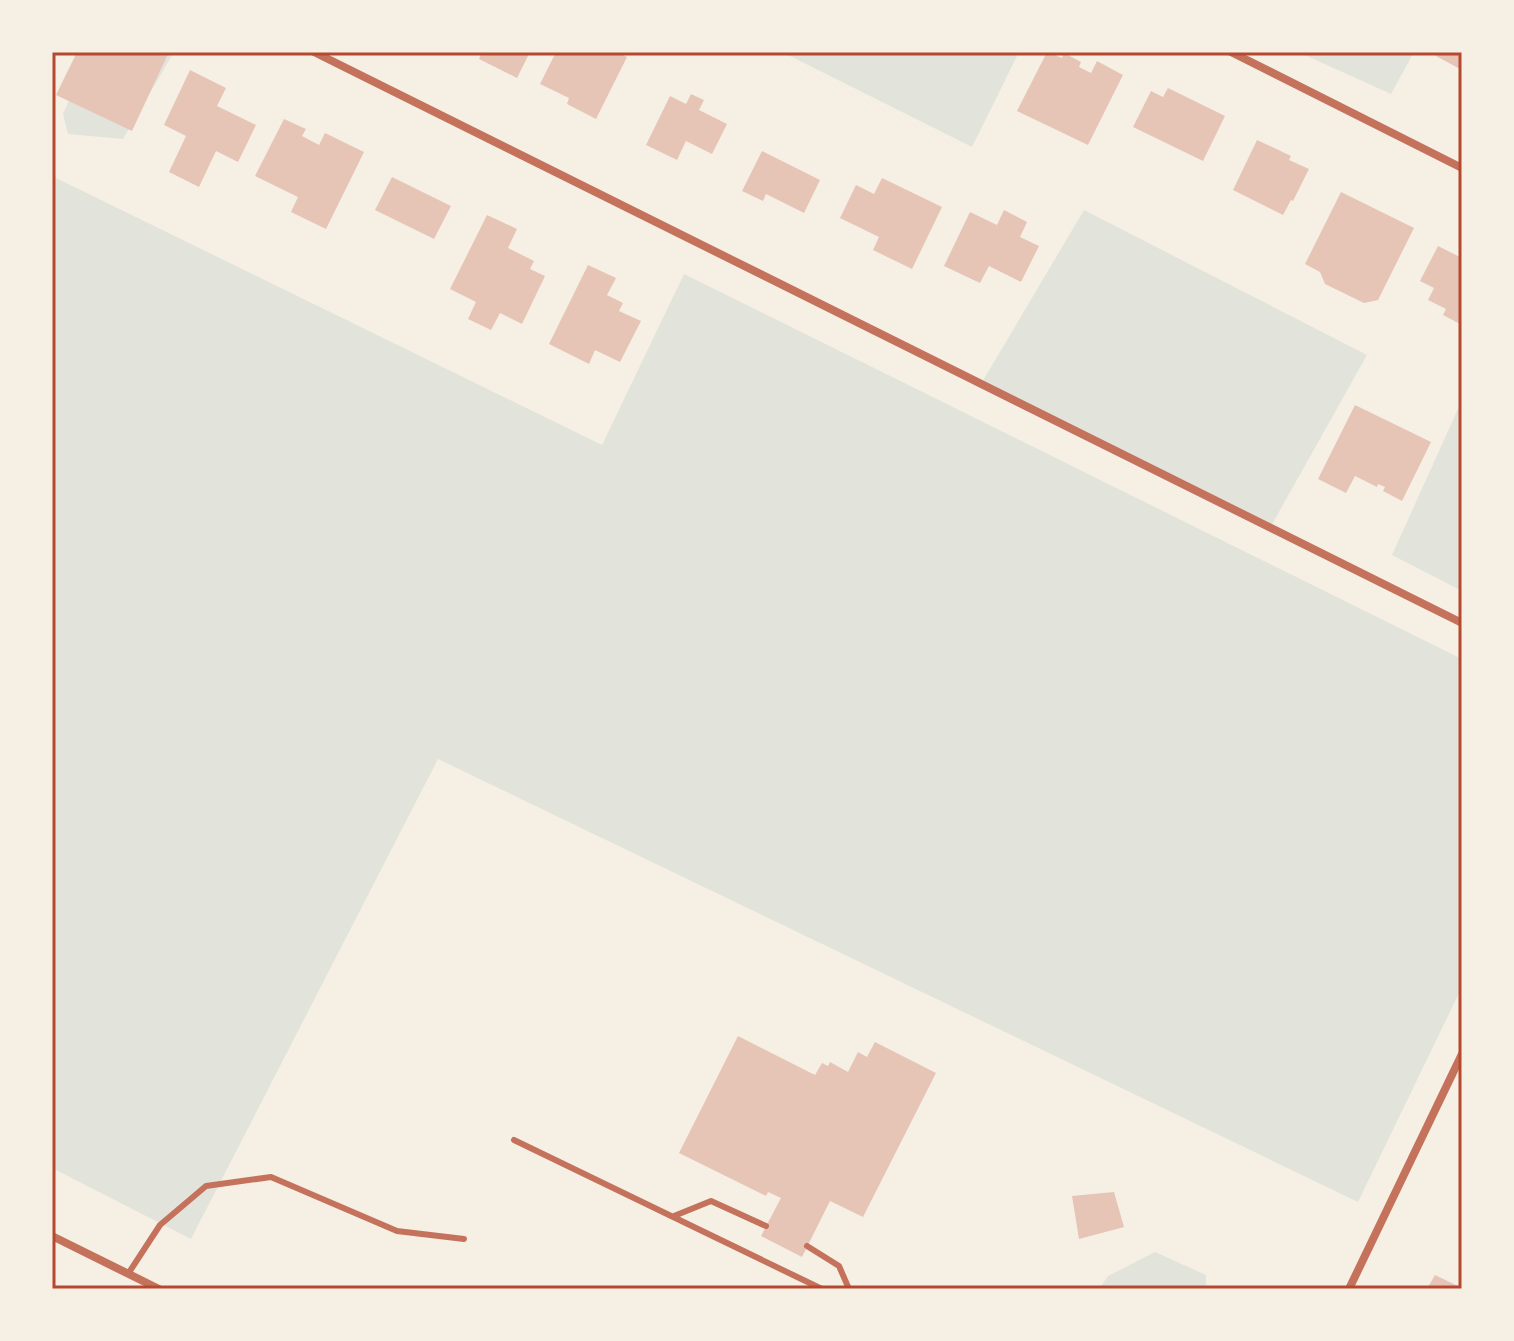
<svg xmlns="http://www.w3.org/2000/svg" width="1514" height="1341" viewBox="0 0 1514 1341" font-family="'Noto Serif',serif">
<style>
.green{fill:#e2e4dc}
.building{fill:#e6c5b7}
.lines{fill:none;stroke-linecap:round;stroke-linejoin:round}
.service{stroke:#c5725c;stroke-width:6}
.minor{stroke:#c5725c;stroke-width:8}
.neatline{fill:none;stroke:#b5482f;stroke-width:3}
</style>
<rect width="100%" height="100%" fill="#f6efe4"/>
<!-- green -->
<path class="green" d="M 90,52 L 174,52 L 123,139 L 68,134 L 63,114 Z
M 782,52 L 1019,52 L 972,147 Z
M 1298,52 L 1414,52 L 1391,94 Z
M 52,176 L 602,445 L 684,274 L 1462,659 L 1462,987 L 1358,1202 L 438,759 L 191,1239 L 52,1168 Z
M 1084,210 L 1367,355 L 1270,528 L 981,384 Z
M 1462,400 L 1462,591 L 1392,555 Z
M 1155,1252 L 1206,1275 L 1206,1289 L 1099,1289 L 1108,1276 Z"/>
<!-- building -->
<path class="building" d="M 77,52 L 163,52 L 168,54 L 132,131 L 56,95 Z
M 482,52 L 530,52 L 517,78 L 479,59 Z
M 556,52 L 617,52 L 627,57 L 596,119 L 567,104 L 569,98 L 540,84 Z
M 1047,52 L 1062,58 L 1064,53 L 1081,62 L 1079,67 L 1091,73 L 1097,61 L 1123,75 L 1088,145 L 1017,111 Z
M 1438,52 L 1462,52 L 1462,70 L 1436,56 Z
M 190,70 L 226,88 L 217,106 L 256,125 L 238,162 L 216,151 L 199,187 L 169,172 L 186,136 L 164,125 Z
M 1168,88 L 1225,116 L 1203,161 L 1133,127 L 1151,91 L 1163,97 Z
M 691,94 L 704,100 L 699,110 L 727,124 L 712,154 L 686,141 L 677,160 L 646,145 L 670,96 L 686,104 Z
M 284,119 L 306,129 L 302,136 L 319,145 L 325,133 L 364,152 L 326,229 L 291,212 L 298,197 L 255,176 Z
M 1257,140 L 1291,156 L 1289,160 L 1309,169 L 1293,201 L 1291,200 L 1283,215 L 1233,190 Z
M 762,151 L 820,180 L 804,213 L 766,194 L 763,201 L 742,191 Z
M 392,177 L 451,206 L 434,239 L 375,210 Z
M 882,178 L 942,207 L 912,269 L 873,250 L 879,237 L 840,218 L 856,185 L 874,194 Z
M 1341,192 L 1414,228 L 1378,300 L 1364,303 L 1325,284 L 1320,272 L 1305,264 Z
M 1004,210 L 1027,222 L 1020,237 L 1039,246 L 1021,282 L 989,266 L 980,283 L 944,266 L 970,212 L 997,225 Z
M 487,215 L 517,229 L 508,248 L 534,261 L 530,269 L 545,276 L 522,324 L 500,313 L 491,330 L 468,319 L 476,302 L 450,289 Z
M 1438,246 L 1462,258 L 1462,325 L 1443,315 L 1446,309 L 1428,300 L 1434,288 L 1420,281 Z
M 588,265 L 616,278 L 607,295 L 623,303 L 619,311 L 641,321 L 620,362 L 595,350 L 589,364 L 549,344 Z
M 1355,405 L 1431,442 L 1402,501 L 1383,491 L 1385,487 L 1378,484 L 1377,487 L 1355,476 L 1346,493 L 1318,479 Z
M 738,1036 L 815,1075 L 822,1063 L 828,1066 L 830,1062 L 848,1072 L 858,1052 L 867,1057 L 875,1042 L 936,1073 L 863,1217 L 830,1201 L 802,1257 L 761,1236 L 781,1198 L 768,1192 L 766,1196 L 679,1153 Z
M 1114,1192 L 1124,1227 L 1079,1239 L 1072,1196 Z
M 1435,1275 L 1462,1288 L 1462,1289 L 1427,1289 Z"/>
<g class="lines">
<!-- service -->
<path class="service" d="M 514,1140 L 822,1289
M 674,1216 L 711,1201 L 766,1226
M 807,1246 L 839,1266 L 849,1289
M 128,1274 L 160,1225 L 206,1186 L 271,1177 L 397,1231 L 464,1239"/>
<!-- minor -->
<path class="minor" d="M 314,52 L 1462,623
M 1231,52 L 1462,168
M 52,1236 L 159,1289
M 1349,1289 L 1462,1054"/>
</g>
<!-- border -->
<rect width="1514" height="1341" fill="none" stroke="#f6efe4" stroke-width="108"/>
<rect x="54" y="54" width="1406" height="1233" class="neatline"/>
</svg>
